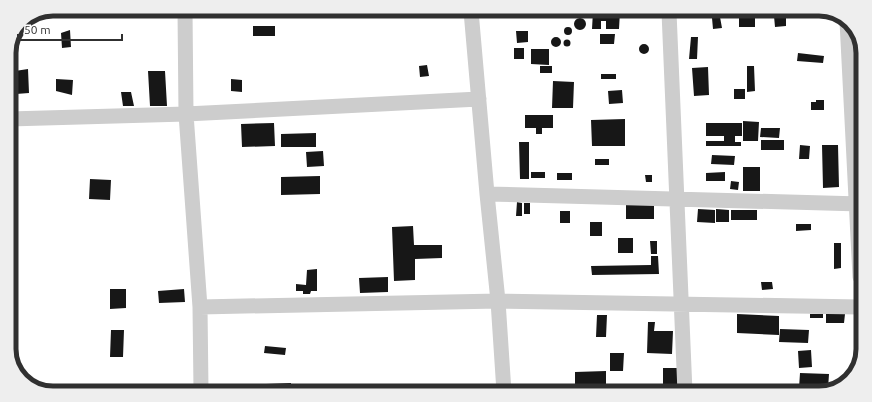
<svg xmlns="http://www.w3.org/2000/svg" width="872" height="402" viewBox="0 0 872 402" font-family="Ubuntu,sans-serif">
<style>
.building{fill:#171717}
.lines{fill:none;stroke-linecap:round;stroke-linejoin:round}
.minor{stroke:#cdcdcd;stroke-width:15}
.rim{fill:none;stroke:#303030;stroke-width:5}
</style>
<rect width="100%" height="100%" fill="#fff"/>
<!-- building -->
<path class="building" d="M 559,11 L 583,11 L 583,17 L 559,18 Z
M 593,11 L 620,11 L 619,29 L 606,29 L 606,21 L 601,21 L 601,29 L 592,29 Z
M 739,12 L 755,12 L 755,27 L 739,27 Z
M 774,16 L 786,16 L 786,26 L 775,27 Z
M 720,17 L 722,28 L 713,29 L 712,18 Z
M574 24a6 6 0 1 1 12 0a6 6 0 1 1-12 0Z
M 253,26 L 275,26 L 275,36 L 253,36 Z
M564 31a4 4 0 1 1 8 0a4 4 0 1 1-8 0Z
M 70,30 L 71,47 L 62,48 L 61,33 Z
M 516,31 L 528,31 L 528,42 L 517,43 Z
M 600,34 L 615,34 L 614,44 L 600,44 Z
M551 42a5 5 0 1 1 10 0a5 5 0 1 1-10 0Z
M 691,37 L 698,37 L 697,59 L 689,59 Z
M563.5 43a3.5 3.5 0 1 1 7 0a3.5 3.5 0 1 1-7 0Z
M639 49a5 5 0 1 1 10 0a5 5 0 1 1-10 0Z
M 514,48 L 524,48 L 524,59 L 514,59 Z
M 531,49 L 549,49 L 549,65 L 531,64 Z
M 798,53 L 824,56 L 823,63 L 797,61 Z
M 427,65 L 429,76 L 420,77 L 419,66 Z
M 540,66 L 552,66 L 552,73 L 540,73 Z
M 747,66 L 754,66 L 755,91 L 747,92 Z
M 708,67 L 709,95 L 694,96 L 692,68 Z
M 28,69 L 29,93 L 16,94 L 15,71 Z
M 148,71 L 165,71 L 167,106 L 150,106 Z
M 601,74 L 616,74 L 616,79 L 601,79 Z
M 56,79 L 73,80 L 72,95 L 56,91 Z
M 231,79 L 242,80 L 242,92 L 231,91 Z
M 553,81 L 574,82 L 573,108 L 552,108 Z
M 734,89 L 745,89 L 745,99 L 734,99 Z
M 622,90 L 623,103 L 609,104 L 608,91 Z
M 121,92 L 131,92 L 134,106 L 123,106 Z
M 816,100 L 824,100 L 824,110 L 811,110 L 811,102 L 816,102 Z
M 525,115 L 553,115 L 553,128 L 542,128 L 542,134 L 536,134 L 536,128 L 525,128 Z
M 625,119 L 625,146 L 592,146 L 591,120 Z
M 743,121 L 759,122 L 758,141 L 743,141 Z
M 274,123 L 275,146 L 242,147 L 241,124 Z
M 706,123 L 742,123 L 742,136 L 735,136 L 735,142 L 741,142 L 741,146 L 706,146 L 706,141 L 724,141 L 724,136 L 706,136 Z
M 761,128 L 780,128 L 779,138 L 760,137 Z
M 316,133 L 316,147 L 281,147 L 281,134 Z
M 761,140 L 784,140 L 784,150 L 761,150 Z
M 519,142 L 529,142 L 529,179 L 520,179 Z
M 800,145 L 810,146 L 809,159 L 799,159 Z
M 822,145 L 838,145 L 839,187 L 823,188 Z
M 323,151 L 324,166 L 307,167 L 306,152 Z
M 712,155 L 735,156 L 734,165 L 711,164 Z
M 595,159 L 609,159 L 609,165 L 595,165 Z
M 743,167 L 760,167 L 760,191 L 743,191 Z
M 531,172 L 545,172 L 545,178 L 531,178 Z
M 725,172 L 725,181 L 706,181 L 706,173 Z
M 557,173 L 572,173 L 572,180 L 557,180 Z
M 645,175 L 652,175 L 652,182 L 646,182 Z
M 320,176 L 320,194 L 281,195 L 281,177 Z
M 90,179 L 111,180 L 110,200 L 89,199 Z
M 731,181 L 739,182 L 738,190 L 730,189 Z
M 517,202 L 522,203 L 522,216 L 516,216 Z
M 524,203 L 530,203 L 530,214 L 524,214 Z
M 654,203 L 654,219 L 626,219 L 626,204 Z
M 698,209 L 715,210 L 715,223 L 697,222 Z
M 716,209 L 729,210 L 729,222 L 716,222 Z
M 731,210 L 757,210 L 757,220 L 731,220 Z
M 560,211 L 570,211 L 570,223 L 560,223 Z
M 590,222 L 602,222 L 602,236 L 590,236 Z
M 796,224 L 811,224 L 811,230 L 796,231 Z
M 413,226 L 414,245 L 442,245 L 442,258 L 415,259 L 415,280 L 394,281 L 392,227 Z
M 618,238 L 633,238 L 633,253 L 618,253 Z
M 650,241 L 657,241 L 657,254 L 651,254 Z
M 834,243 L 841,243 L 841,268 L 834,269 Z
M 651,256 L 658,256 L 659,274 L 592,275 L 591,266 L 651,265 Z
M 317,269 L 317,291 L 311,291 L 310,294 L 303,294 L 303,291 L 296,291 L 296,284 L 306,285 L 307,270 Z
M 388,277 L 388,292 L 360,293 L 359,278 Z
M 761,282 L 772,282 L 773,289 L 762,290 Z
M 110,289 L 126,289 L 126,308 L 110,309 Z
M 184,289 L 185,302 L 159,303 L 158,291 Z
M 737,314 L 779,316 L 779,335 L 737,333 Z
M 810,314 L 823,314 L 823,318 L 810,318 Z
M 826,314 L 845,314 L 844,323 L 826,323 Z
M 597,315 L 607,315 L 606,337 L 596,337 Z
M 648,322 L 655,322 L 654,331 L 673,331 L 672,354 L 647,353 Z
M 780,329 L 809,330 L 808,343 L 779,342 Z
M 111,330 L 124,330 L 123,357 L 110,357 Z
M 265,346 L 286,348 L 285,355 L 264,353 Z
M 811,350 L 812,367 L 799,368 L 798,351 Z
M 610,353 L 624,353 L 623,371 L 610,371 Z
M 663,368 L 677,368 L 678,387 L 663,388 Z
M 606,371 L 606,385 L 575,386 L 575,372 Z
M 800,373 L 829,374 L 828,389 L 799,388 Z
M 291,383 L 291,391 L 267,391 L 266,384 Z"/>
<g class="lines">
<!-- minor -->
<path class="minor" d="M 185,10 L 186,114 L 200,307 L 201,390
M 471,11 L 487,194 L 498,301 L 504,392
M 669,12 L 685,392
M 847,21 L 860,277
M 9,119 L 186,114 L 479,99
M 487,194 L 861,204
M 200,307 L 498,301 L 860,307"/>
</g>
<!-- crop -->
<path d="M0 0H872V402H0ZM53 16H819A37 37 0 0 1 856 53V349A37 37 0 0 1 819 386H53A37 37 0 0 1 16 349V53A37 37 0 0 1 53 16Z" fill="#eee" fill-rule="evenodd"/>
<path class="rim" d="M53 16H819A37 37 0 0 1 856 53V349A37 37 0 0 1 819 386H53A37 37 0 0 1 16 349V53A37 37 0 0 1 53 16Z"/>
<!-- scale -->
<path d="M18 34v6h104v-6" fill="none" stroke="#303030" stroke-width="2"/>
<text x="24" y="34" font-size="12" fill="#303030" stroke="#ffffff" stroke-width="3" paint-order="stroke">50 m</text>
</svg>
